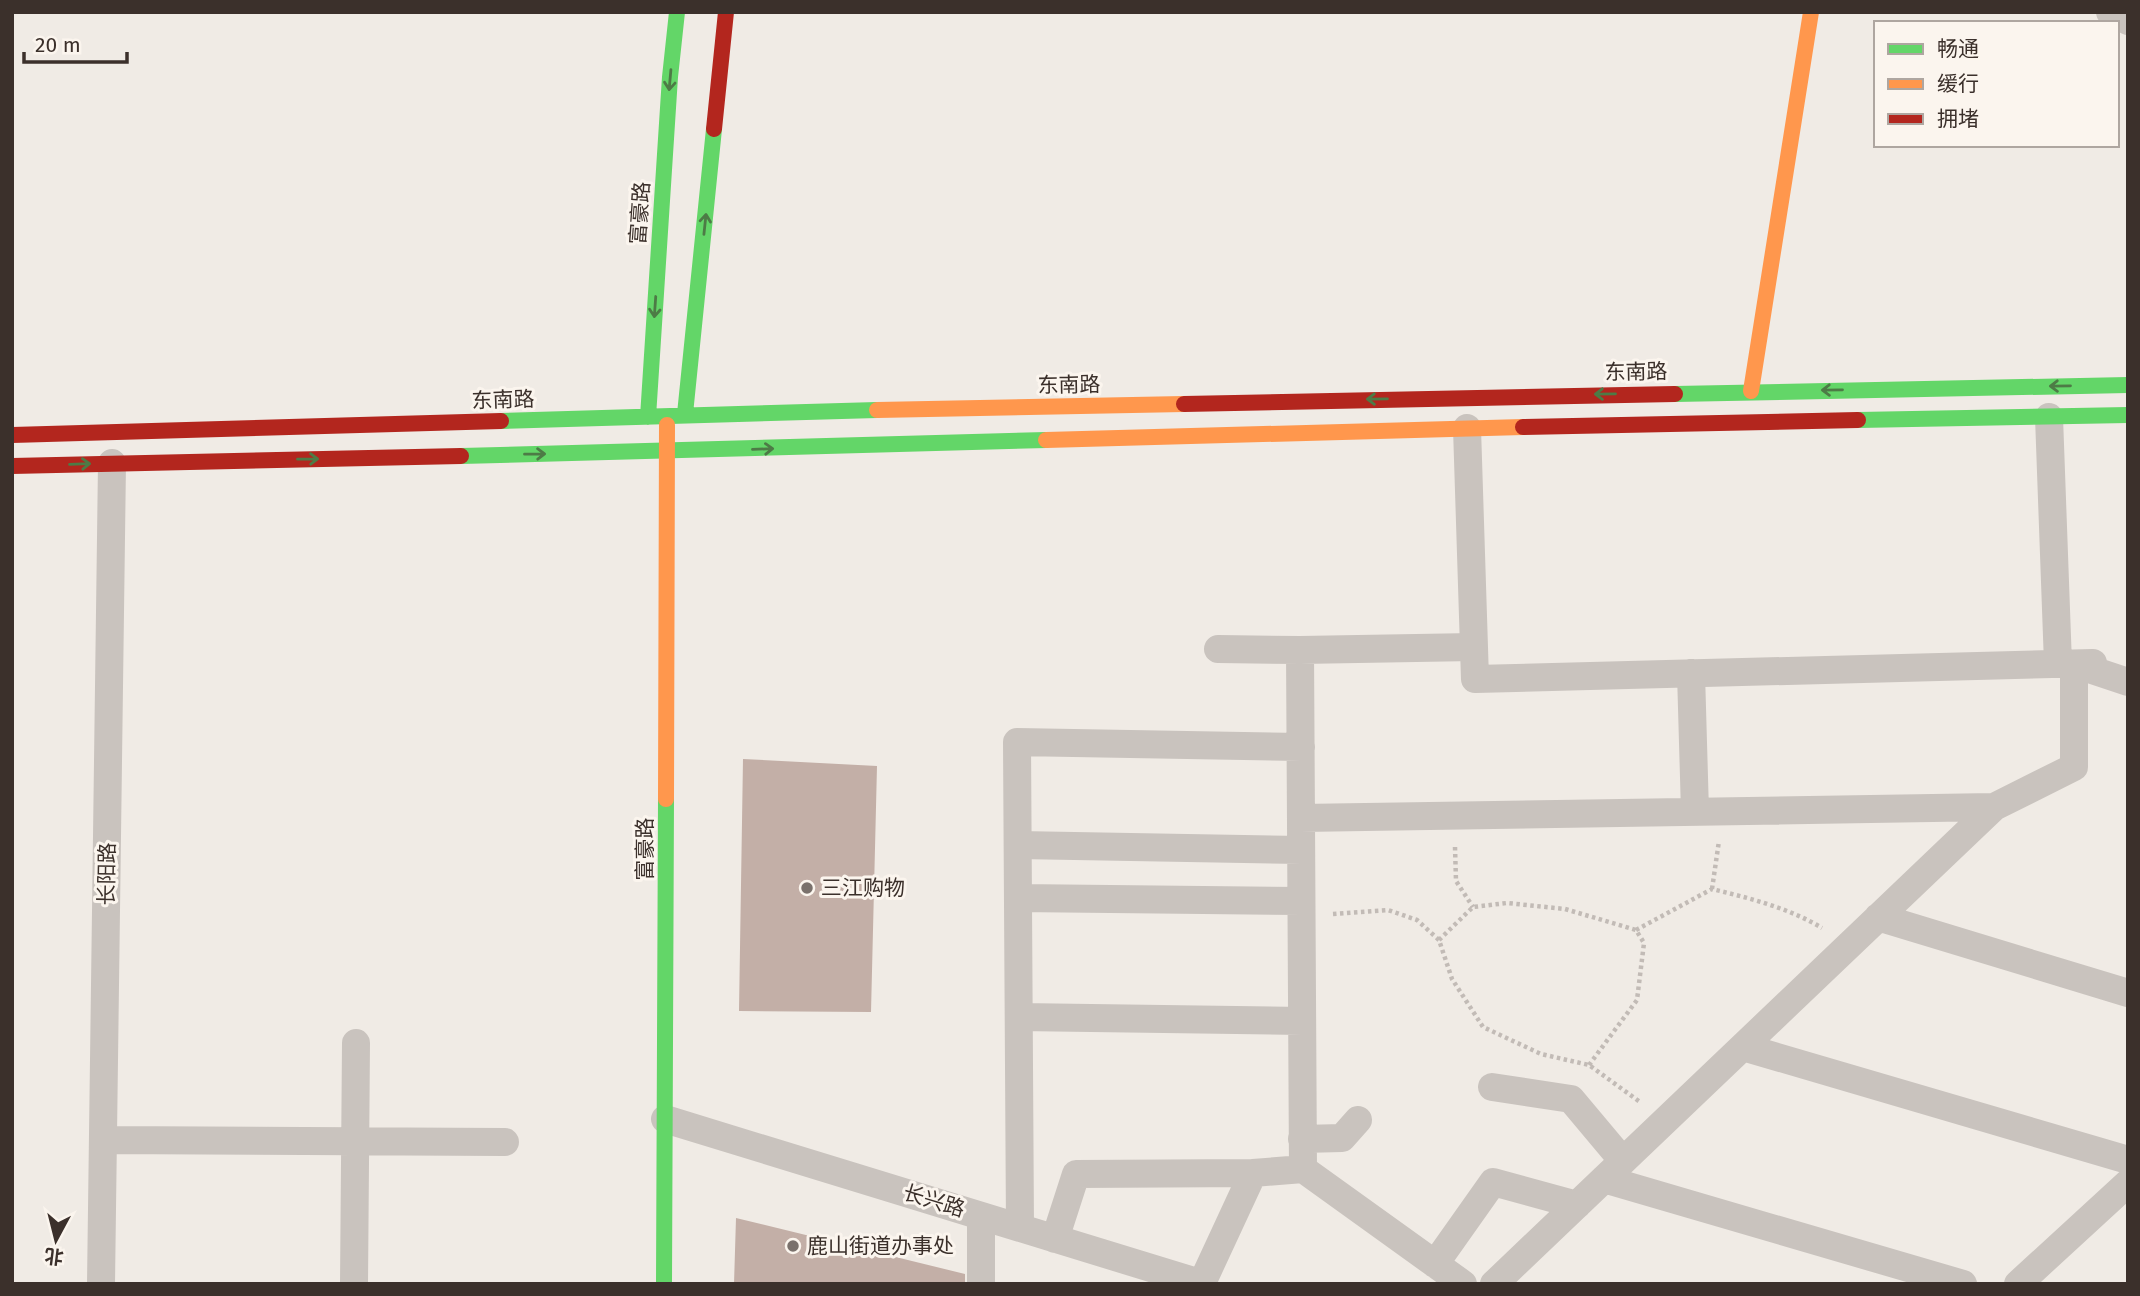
<svg xmlns="http://www.w3.org/2000/svg" width="2140" height="1296" viewBox="0 0 2140 1296" font-family="'Fira Sans','Noto Sans SC',sans-serif">
<style>
.building{fill:#c3afa7}
.lines{fill:none;stroke-linecap:round;stroke-linejoin:round}
.path{stroke:#c2bbb6;stroke-width:4.5;stroke-dasharray:3.5 3.5;stroke-linecap:butt}
.street{stroke:#c9c3be;stroke-width:28}
.fast{stroke:#63d668;stroke-width:16}
.slow{stroke:#ff974d;stroke-width:16}
.jam{stroke:#b3261e;stroke-width:16}
.oneway{stroke:#4d7b46}
.poi-dot{fill:#7a716c;stroke:#fbf5ee;stroke-width:2.5}
.labels{text-anchor:middle;dominant-baseline:central;stroke-width:6;stroke-linejoin:round;paint-order:stroke}
.street-label{font-size:21px;fill:#3b302b;stroke:#fbf5ee}
.poi-label{font-size:21px;fill:#3b302b;stroke:#fbf5ee;text-anchor:start}
</style>
<rect width="100%" height="100%" fill="#f0ebe5"/>
<!-- building -->
<path class="building" d="M 743,759 L 877,766 L 871,1012 L 739,1011 Z
M 736,1218 L 965,1274 L 965,1284 L 734,1284 Z"/>
<g class="lines">
<!-- path -->
<path class="path" d="M 1455,847 L 1456,881 L 1473,907
M 1712,889 L 1719,841
M 1333,914 L 1388,910 L 1417,920 L 1439,940 L 1452,979 L 1483,1027 L 1541,1054 L 1589,1065 L 1640,1102
M 1636,930 L 1712,889 C 1749,898 1789,908 1822,928
M 1439,940 L 1473,907 L 1507,903 L 1565,909 L 1636,930 L 1644,943 L 1637,1000 L 1589,1065"/>
<!-- street -->
<path class="street" d="M 2110,12 L 2128,21
M 2049,417 L 2058,664
M 1467,428 L 1475,679 L 2093,663
M 1218,649 L 1300,650
M 1691,673 L 1695,812
M 1301,818 L 1994,807
M 1018,845 L 1301,850
M 1018,898 L 1301,901
M 1878,917 L 2128,993
M 1019,1017 L 1302,1021
M 1743,1047 L 2128,1160
M 1492,1087 L 1571,1099 L 1623,1161
M 665,1119 L 1203,1284
M 1302,1139 L 1342,1138 L 1358,1120
M 103,1140 L 505,1142
M 1303,1169 L 1463,1284
M 1604,1179 L 1963,1284
M 1020,1227 L 1017,742 L 1301,747
M 1055,1239 L 1076,1174 L 1253,1173
M 1435,1264 L 1493,1182 L 1577,1205
M 1202,1283 L 1253,1173 L 1303,1169 L 1300,650 L 1474,647
M 101,1284 L 112,463
M 354,1284 L 356,1043
M 981,1284 L 981,1216
M 1494,1284 L 1994,807 L 2074,767 L 2074,664 L 2128,682
M 2018,1284 L 2128,1183"/>
<!-- fast -->
<path class="fast" d="M 1675,394 L 2128,385
M 685,414 L 714,129
M 648,417 L 670,77 L 677,12
M 1858,420 L 2128,415
M 501,421 C 626,418 751,413 877,410
M 461,456 L 1046,440
M 664,1284 L 666,799"/>
<!-- slow -->
<path class="slow" d="M 1751,391 L 1811,12
M 877,410 L 1184,404
M 1046,440 L 1523,427
M 666,799 L 667,425"/>
<!-- jam -->
<path class="jam" d="M 714,129 L 726,12
M 1184,404 L 1675,394
M 1523,427 L 1858,420
M 12,435 L 501,421
M 12,466 L 461,456"/>
</g>
<!-- one-way arrows -->
<defs><path id="oneway-shaft" d="M-6 0H5M1.5-3L5.5 0L1.5 3" fill="none" stroke-width="1.6" stroke-linecap="round" stroke-linejoin="round" transform="scale(1.75)"/></defs>
<g class="oneway">
<use href="#oneway-shaft" transform="translate(670 80) rotate(95)"/>
<use href="#oneway-shaft" transform="translate(705 224) rotate(-84)"/>
<use href="#oneway-shaft" transform="translate(655 307) rotate(94)"/>
<use href="#oneway-shaft" transform="translate(2060 386) rotate(179)"/>
<use href="#oneway-shaft" transform="translate(1832 390) rotate(179)"/>
<use href="#oneway-shaft" transform="translate(1605 394) rotate(179)"/>
<use href="#oneway-shaft" transform="translate(1377 399) rotate(179)"/>
<use href="#oneway-shaft" transform="translate(763 449) rotate(-2)"/>
<use href="#oneway-shaft" transform="translate(535 454) rotate(-1)"/>
<use href="#oneway-shaft" transform="translate(308 459) rotate(-1)"/>
<use href="#oneway-shaft" transform="translate(80 464) rotate(-2)"/>
</g>
<!-- markers -->
<g class="poi-dot">
<circle cx="807" cy="888" r="7"/>
<circle cx="793" cy="1246" r="7"/>
</g>
<g class="labels">
<!-- street labels -->
<g class="street-label">
<text transform="translate(640 213) rotate(-86)">富豪路</text>
<text transform="translate(1636 372) rotate(-1)">东南路</text>
<text transform="translate(1069 385) rotate(-1)">东南路</text>
<text transform="translate(503 400) rotate(-2)">东南路</text>
<text transform="translate(645 849) rotate(-90)">富豪路</text>
<text transform="translate(107 874) rotate(-89)">长阳路</text>
<text transform="translate(934 1201) rotate(17)">长兴路</text>
</g>
<!-- poi labels -->
<g class="poi-label">
<text x="821" y="888">三江购物</text>
<text x="807" y="1246">鹿山街道办事处</text>
</g>
</g>
<!-- border -->
<rect width="2140" height="1296" fill="none" stroke="#3b302b" stroke-width="28"/>
<!-- legend -->
<rect x="1874" y="21" width="245" height="126" fill="#fbf5ee" stroke="#aea6a0" stroke-width="2"/>
<rect x="1888" y="44" width="35" height="10" fill="#63d668" stroke="#aea6a0" stroke-width="2"/>
<text x="1937" y="56" font-size="21" fill="#3b302b">畅通</text>
<rect x="1888" y="79" width="35" height="10" fill="#ff974d" stroke="#aea6a0" stroke-width="2"/>
<text x="1937" y="91" font-size="21" fill="#3b302b">缓行</text>
<rect x="1888" y="114" width="35" height="10" fill="#b3261e" stroke="#aea6a0" stroke-width="2"/>
<text x="1937" y="126" font-size="21" fill="#3b302b">拥堵</text>
<!-- north arrow -->
<g transform="translate(56 1240) rotate(187)" stroke="#fbf5ee" stroke-width="5" paint-order="stroke">
<path d="M0-5L12 26L0 18L-12 26Z" fill="#3b302b"/>
<text y="-10" font-size="19" font-weight="bold" text-anchor="middle" fill="#3b302b">北</text>
</g>
<!-- scale -->
<path d="M24 52v10h103v-10" fill="none" stroke="#3b302b" stroke-width="3.5"/>
<text x="35" y="52" font-size="21" fill="#3b302b" stroke="#fbf5ee" stroke-width="5" paint-order="stroke">20 m</text>
</svg>
